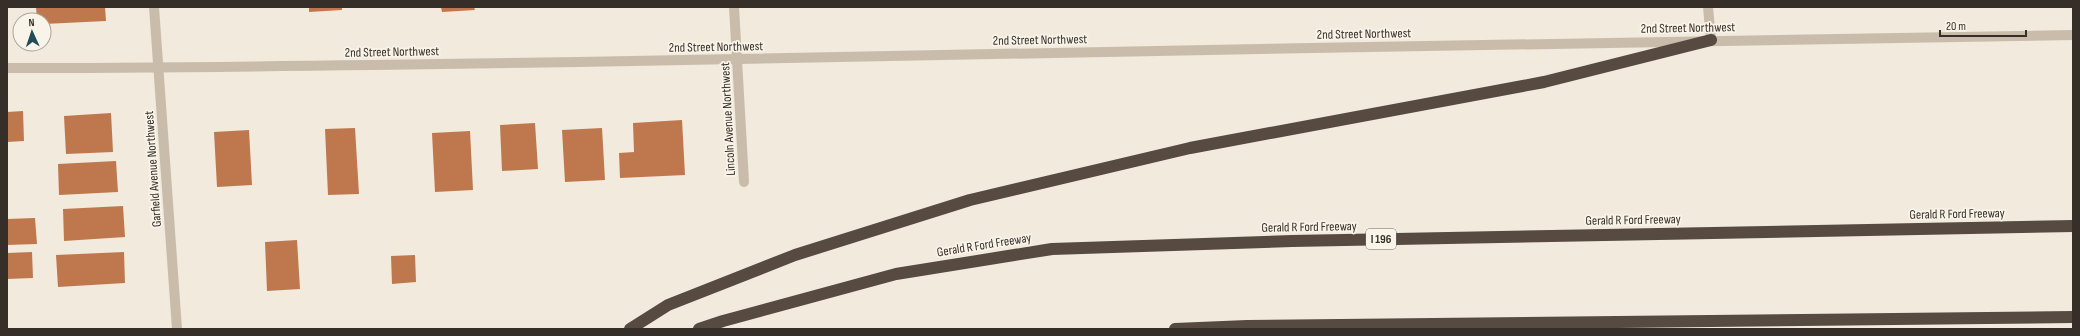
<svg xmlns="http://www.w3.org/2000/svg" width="2080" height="336" viewBox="0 0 2080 336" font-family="'Sofia Sans Condensed',sans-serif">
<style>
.building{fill:#bf784d}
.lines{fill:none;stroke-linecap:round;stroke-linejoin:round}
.minor{stroke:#c9bcaa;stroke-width:10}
.tertiary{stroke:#c9bcaa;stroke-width:10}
.motorway{stroke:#574a40;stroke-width:12}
.labels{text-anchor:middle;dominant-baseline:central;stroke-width:3.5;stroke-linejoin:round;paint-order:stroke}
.shield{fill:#f9f4e9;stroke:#706a63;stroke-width:1}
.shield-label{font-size:12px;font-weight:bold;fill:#362f29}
.street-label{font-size:13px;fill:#362f29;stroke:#f9f4e9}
</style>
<rect width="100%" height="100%" fill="#f1eadd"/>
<!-- building -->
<path class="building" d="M 36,7 L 105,7 L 106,21 L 44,24 L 44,20 L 37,20 Z
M 309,7 L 342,7 L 342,10 L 309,12 Z
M 441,7 L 474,7 L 475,10 L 442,12 Z
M 23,111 L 24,141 L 7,142 L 7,112 Z
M 111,113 L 113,152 L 66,154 L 64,116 Z
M 682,120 L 685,175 L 620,178 L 619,153 L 634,152 L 633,123 Z
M 535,123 L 538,169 L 502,171 L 500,125 Z
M 355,128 L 359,194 L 328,195 L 325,129 Z
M 602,128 L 605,180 L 565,182 L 562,130 Z
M 249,130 L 252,185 L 217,187 L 214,132 Z
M 470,131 L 473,190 L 435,192 L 432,133 Z
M 116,161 L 118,192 L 59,195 L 58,164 Z
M 123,206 L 125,237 L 64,241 L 63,209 Z
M 35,218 L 37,244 L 7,245 L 7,219 Z
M 297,240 L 300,289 L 267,291 L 265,242 Z
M 32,252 L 33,278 L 7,279 L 7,253 Z
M 124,252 L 125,283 L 58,287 L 56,255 Z
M 415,255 L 416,282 L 392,284 L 391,256 Z"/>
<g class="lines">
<!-- minor -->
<path class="minor" d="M 154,7 L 177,329
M 734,7 L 744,182
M 1708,7 L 1711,40"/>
<!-- tertiary -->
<path class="tertiary" d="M 7,68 C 197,68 388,65 578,62 C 1076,54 1575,41 2073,35"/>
<!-- motorway -->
<path class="motorway" d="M 630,329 L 668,305 L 795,255 L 970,200 L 1190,148 L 1544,82 L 1711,40
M 699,329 L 723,321 L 896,274 L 1052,249 L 1292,241 L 2073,226
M 1175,329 L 1247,326 L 2073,317"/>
</g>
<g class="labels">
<!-- shield labels -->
<rect class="shield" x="1366" y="229" width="30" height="20" rx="3"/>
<g class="shield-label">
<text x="1381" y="239">I 196</text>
</g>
<!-- street labels -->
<g class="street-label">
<text transform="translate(1688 28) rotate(-1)">2nd Street Northwest</text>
<text transform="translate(1364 34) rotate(-1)">2nd Street Northwest</text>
<text transform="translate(1040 40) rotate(-1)">2nd Street Northwest</text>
<text transform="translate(716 47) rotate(-1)">2nd Street Northwest</text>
<text transform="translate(392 52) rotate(-1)">2nd Street Northwest</text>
<text transform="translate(728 119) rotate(-93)">Lincoln Avenue Northwest</text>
<text transform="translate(153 169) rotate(-94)">Garfield Avenue Northwest</text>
<text transform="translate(1957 214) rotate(-1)">Gerald R Ford Freeway</text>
<text transform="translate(1633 220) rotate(-1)">Gerald R Ford Freeway</text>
<text transform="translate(1309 227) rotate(-1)">Gerald R Ford Freeway</text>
<text transform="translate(984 245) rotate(-9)">Gerald R Ford Freeway</text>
</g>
</g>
<!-- border -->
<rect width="2080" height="336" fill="none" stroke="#362f29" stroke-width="16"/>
<!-- north arrow -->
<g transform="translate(32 32) rotate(357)"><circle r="19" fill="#f9f4e9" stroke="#aba59c"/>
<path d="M0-3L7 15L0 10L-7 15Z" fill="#214b56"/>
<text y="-6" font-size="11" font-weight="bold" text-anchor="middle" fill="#362f29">N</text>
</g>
<!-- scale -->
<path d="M1940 30v6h86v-6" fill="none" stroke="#362f29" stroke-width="2"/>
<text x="1946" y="30" font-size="12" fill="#362f29" stroke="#f9f4e9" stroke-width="3" paint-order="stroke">20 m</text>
</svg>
